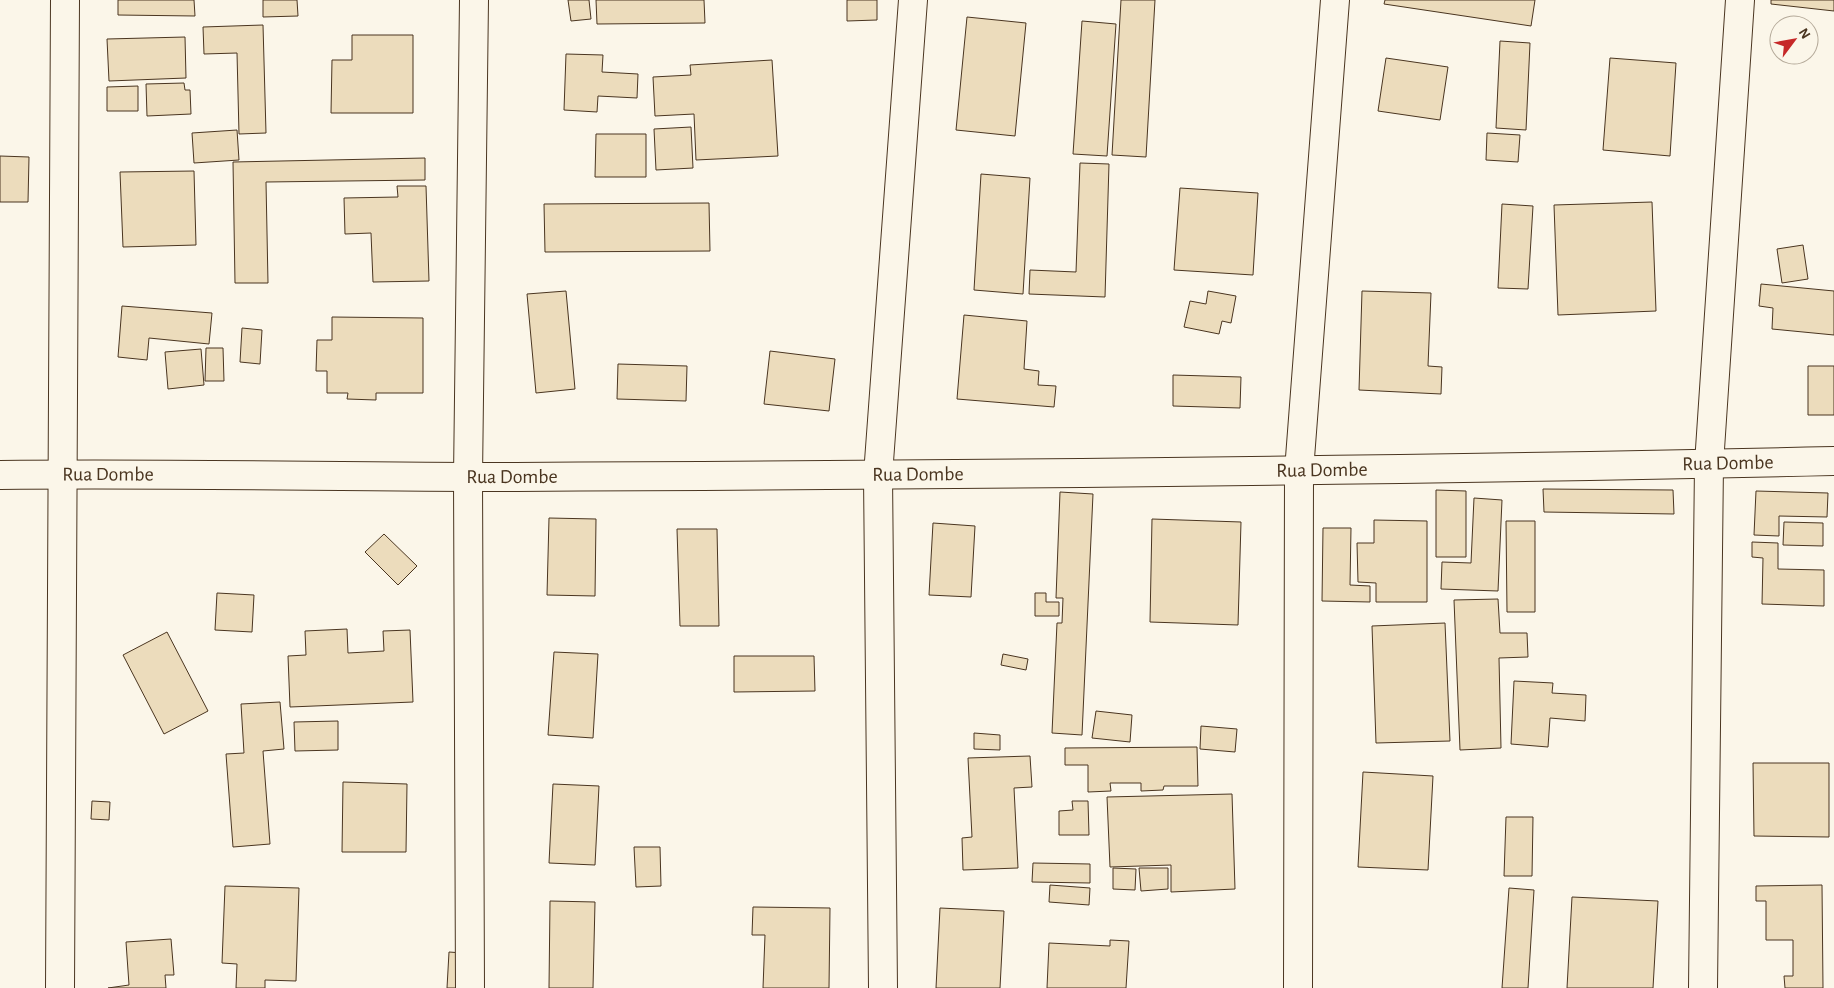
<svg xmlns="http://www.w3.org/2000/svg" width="1834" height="988" viewBox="0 0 1834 988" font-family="'Alegreya Sans',sans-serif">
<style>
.building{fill:#ecdcbc;stroke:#4a3520}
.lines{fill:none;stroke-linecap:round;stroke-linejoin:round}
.street-casing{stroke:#4a3520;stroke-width:30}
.secondary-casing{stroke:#4a3520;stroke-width:30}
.street{stroke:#fbf6e9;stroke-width:28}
.secondary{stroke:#fbf6e9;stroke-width:28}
.labels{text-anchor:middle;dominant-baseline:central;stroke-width:4;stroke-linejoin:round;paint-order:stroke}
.street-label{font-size:20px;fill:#4a3520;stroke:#fbf6e9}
</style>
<rect width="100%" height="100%" fill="#fbf6e9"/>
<!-- building -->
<path class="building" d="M 118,0 L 194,0 L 195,16 L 118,15 Z
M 263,0 L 297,0 L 298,16 L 263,17 Z
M 568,0 L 589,0 L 591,19 L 571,21 Z
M 596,0 L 704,0 L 705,23 L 597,24 Z
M 847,0 L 877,0 L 877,20 L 847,21 Z
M 1121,0 L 1155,0 L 1146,157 L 1112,155 Z
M 1385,0 L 1535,0 L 1531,26 L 1384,4 Z
M 1771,0 L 1834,0 L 1834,11 L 1771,4 Z
M 967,17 L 1026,23 L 1015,136 L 956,130 Z
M 1082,21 L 1116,24 L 1107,156 L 1073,154 Z
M 263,25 L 266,133 L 239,134 L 237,53 L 204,54 L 203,27 Z
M 352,35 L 413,35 L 413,113 L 331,113 L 332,60 L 352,60 Z
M 185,37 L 186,78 L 109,81 L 107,39 Z
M 1500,41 L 1530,43 L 1526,130 L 1496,128 Z
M 566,54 L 603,55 L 602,72 L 638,74 L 637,98 L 598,96 L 597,112 L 564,110 Z
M 1386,58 L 1448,67 L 1440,120 L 1378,111 Z
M 1610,58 L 1676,63 L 1670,156 L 1603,150 Z
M 772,60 L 778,156 L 696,160 L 694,114 L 655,116 L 653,77 L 691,75 L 690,65 Z
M 184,83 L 185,90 L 190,90 L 191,114 L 147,116 L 146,84 Z
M 138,86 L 138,111 L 107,111 L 107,87 Z
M 691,127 L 693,168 L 656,170 L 654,129 Z
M 237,130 L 239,160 L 194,163 L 192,133 Z
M 1487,133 L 1520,135 L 1518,162 L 1486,160 Z
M 596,134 L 646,134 L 646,177 L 595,177 Z
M 0,156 L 29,157 L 28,202 L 0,202 Z
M 425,158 L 425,180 L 266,182 L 268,283 L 235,283 L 233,162 Z
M 1080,163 L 1109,164 L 1105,297 L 1029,294 L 1030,270 L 1076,272 Z
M 194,171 L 196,245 L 123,247 L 120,172 Z
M 981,174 L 1030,178 L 1023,294 L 974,290 Z
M 397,186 L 426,186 L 429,281 L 373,282 L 371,233 L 345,234 L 344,198 L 398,197 Z
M 1180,188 L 1258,193 L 1253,275 L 1174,270 Z
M 1652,202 L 1656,311 L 1558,315 L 1554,205 Z
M 709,203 L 710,251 L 545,252 L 544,204 Z
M 1502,204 L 1533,206 L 1528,289 L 1498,288 Z
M 1803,245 L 1808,279 L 1782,283 L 1777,249 Z
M 1761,284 L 1834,291 L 1834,335 L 1772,329 L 1773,308 L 1759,306 Z
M 566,291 L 575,389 L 536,393 L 527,294 Z
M 1208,291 L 1236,296 L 1231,323 L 1222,321 L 1219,334 L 1184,327 L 1190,301 L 1206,304 Z
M 1362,291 L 1431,293 L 1428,366 L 1442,367 L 1441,394 L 1359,390 Z
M 122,306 L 212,313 L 209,344 L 149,338 L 147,360 L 118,357 Z
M 964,315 L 1027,321 L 1024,369 L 1039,371 L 1038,385 L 1056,386 L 1054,407 L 957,399 Z
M 332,317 L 423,318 L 423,393 L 376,393 L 376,400 L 347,399 L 348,393 L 327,393 L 327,371 L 316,371 L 317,340 L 332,340 Z
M 242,328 L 262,330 L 260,364 L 240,362 Z
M 206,348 L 223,348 L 224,381 L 205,381 Z
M 201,349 L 204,385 L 168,389 L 165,352 Z
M 770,351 L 835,359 L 829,411 L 764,404 Z
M 618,364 L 687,366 L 686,401 L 617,399 Z
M 1808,366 L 1834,366 L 1834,415 L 1808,415 Z
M 1173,375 L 1241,377 L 1240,408 L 1173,406 Z
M 1543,489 L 1673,490 L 1674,514 L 1544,512 Z
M 1436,490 L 1466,491 L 1466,557 L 1436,557 Z
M 1756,491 L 1828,493 L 1827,517 L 1779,516 L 1779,536 L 1754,535 Z
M 1060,492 L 1093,494 L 1082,735 L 1052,733 L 1057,623 L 1062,623 L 1063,598 L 1056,598 Z
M 1474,498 L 1502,500 L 1498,591 L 1441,589 L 1442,562 L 1471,563 Z
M 549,518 L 596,519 L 595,596 L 547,595 Z
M 1152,519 L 1241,522 L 1238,625 L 1150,622 Z
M 1374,520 L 1427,521 L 1427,602 L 1376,602 L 1376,583 L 1358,582 L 1357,543 L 1374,543 Z
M 1506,521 L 1535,521 L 1535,612 L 1507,612 Z
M 1784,522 L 1823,523 L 1823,546 L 1783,545 Z
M 933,523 L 975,526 L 971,597 L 929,595 Z
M 1323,528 L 1351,528 L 1350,585 L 1370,586 L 1370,602 L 1322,601 Z
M 677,529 L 717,529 L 719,626 L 680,626 Z
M 384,534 L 417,566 L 398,585 L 365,552 Z
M 1752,542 L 1778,543 L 1778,569 L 1824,570 L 1824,606 L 1762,604 L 1763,558 L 1752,557 Z
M 217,593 L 254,595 L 252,632 L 215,630 Z
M 1035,593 L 1046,593 L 1046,602 L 1059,602 L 1059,616 L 1035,616 Z
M 1498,599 L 1500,633 L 1527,633 L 1528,657 L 1499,658 L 1501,748 L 1460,750 L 1454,600 Z
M 1445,623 L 1450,741 L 1376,743 L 1372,626 Z
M 347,629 L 348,653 L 384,651 L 383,631 L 410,630 L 413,702 L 290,707 L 288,656 L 306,655 L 305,631 Z
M 167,632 L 208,711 L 164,734 L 123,655 Z
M 554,652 L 598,654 L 593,738 L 548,735 Z
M 1003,654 L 1028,659 L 1026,670 L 1001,665 Z
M 734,656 L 814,656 L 815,691 L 734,692 Z
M 1514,681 L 1553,683 L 1552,693 L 1586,695 L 1585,721 L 1550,718 L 1548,747 L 1511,744 Z
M 280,702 L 284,749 L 263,751 L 270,844 L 233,847 L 226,754 L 244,753 L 241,704 Z
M 1096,711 L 1132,715 L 1130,742 L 1092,738 Z
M 338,721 L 338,750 L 295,751 L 294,722 Z
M 1201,726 L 1237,729 L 1235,752 L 1200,749 Z
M 974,733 L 1000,735 L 1000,750 L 974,749 Z
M 1197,747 L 1198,786 L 1164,786 L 1163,790 L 1141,791 L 1141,783 L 1110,783 L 1111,791 L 1088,792 L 1088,765 L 1065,765 L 1065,748 Z
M 1030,756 L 1032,787 L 1014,788 L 1018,868 L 963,870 L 962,838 L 972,837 L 968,758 Z
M 1753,763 L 1829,763 L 1829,837 L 1754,836 Z
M 1363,772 L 1433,776 L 1428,870 L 1358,867 Z
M 343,782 L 407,784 L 406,852 L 342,852 Z
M 553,784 L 599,786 L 595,865 L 549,863 Z
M 1232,794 L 1235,889 L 1171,892 L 1171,865 L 1110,867 L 1107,797 Z
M 92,801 L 110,802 L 109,820 L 91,819 Z
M 1072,801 L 1088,801 L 1089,835 L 1059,835 L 1059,811 L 1073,810 Z
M 1506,817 L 1533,817 L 1532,876 L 1504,876 Z
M 634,847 L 660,847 L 661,886 L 636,887 Z
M 1033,863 L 1090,864 L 1090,883 L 1032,882 Z
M 1113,868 L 1136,869 L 1135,890 L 1113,889 Z
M 1139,868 L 1168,868 L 1168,889 L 1141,891 Z
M 1050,885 L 1090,888 L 1089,905 L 1049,902 Z
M 1822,885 L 1823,988 L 1785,988 L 1784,976 L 1793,976 L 1793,940 L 1766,940 L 1766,901 L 1756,901 L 1756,886 Z
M 225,886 L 299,888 L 296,981 L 265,980 L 265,988 L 236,988 L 237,964 L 222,963 Z
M 1509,888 L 1534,890 L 1528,988 L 1502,988 Z
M 1572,897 L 1658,901 L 1653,988 L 1567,988 Z
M 550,901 L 595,902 L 593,988 L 549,988 Z
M 753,907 L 830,908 L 829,988 L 763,988 L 765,935 L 752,935 Z
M 940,908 L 1004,911 L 1000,988 L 936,988 Z
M 171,939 L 174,975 L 165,975 L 166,988 L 108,988 L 129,985 L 126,942 Z
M 1110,940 L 1129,941 L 1126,988 L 1047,988 L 1049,943 L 1110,946 Z
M 449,952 L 463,953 L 461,988 L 447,988 Z"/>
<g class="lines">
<!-- street casing -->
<g class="street-casing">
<path id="street" d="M 60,988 L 65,0
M 470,988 L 468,477 L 474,0
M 883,988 L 878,475 L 913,0
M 1298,988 L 1299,471 L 1335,0
M 1703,988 L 1709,464 L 1740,0"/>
</g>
<!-- secondary casing -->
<g class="secondary-casing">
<g id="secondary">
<path id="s1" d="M 0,475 C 172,473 344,477 516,477 C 955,475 1395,471 1834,461"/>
</g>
</g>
<!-- street -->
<use href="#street" class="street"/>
<!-- secondary -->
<use href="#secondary" class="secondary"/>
</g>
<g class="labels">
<!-- street labels -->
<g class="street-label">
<text stroke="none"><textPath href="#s1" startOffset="1728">Rua Dombe</textPath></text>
<text stroke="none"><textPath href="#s1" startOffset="1322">Rua Dombe</textPath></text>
<text stroke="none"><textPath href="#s1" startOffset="108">Rua Dombe</textPath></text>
<text stroke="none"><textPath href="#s1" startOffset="918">Rua Dombe</textPath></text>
<text stroke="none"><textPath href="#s1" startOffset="512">Rua Dombe</textPath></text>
</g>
</g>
<!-- north arrow -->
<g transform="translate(1794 40) rotate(58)"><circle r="24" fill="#fbf6e9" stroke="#b4a999"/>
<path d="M0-4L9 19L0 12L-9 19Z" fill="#c62828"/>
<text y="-8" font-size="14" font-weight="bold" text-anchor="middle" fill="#4a3520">N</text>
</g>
</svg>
